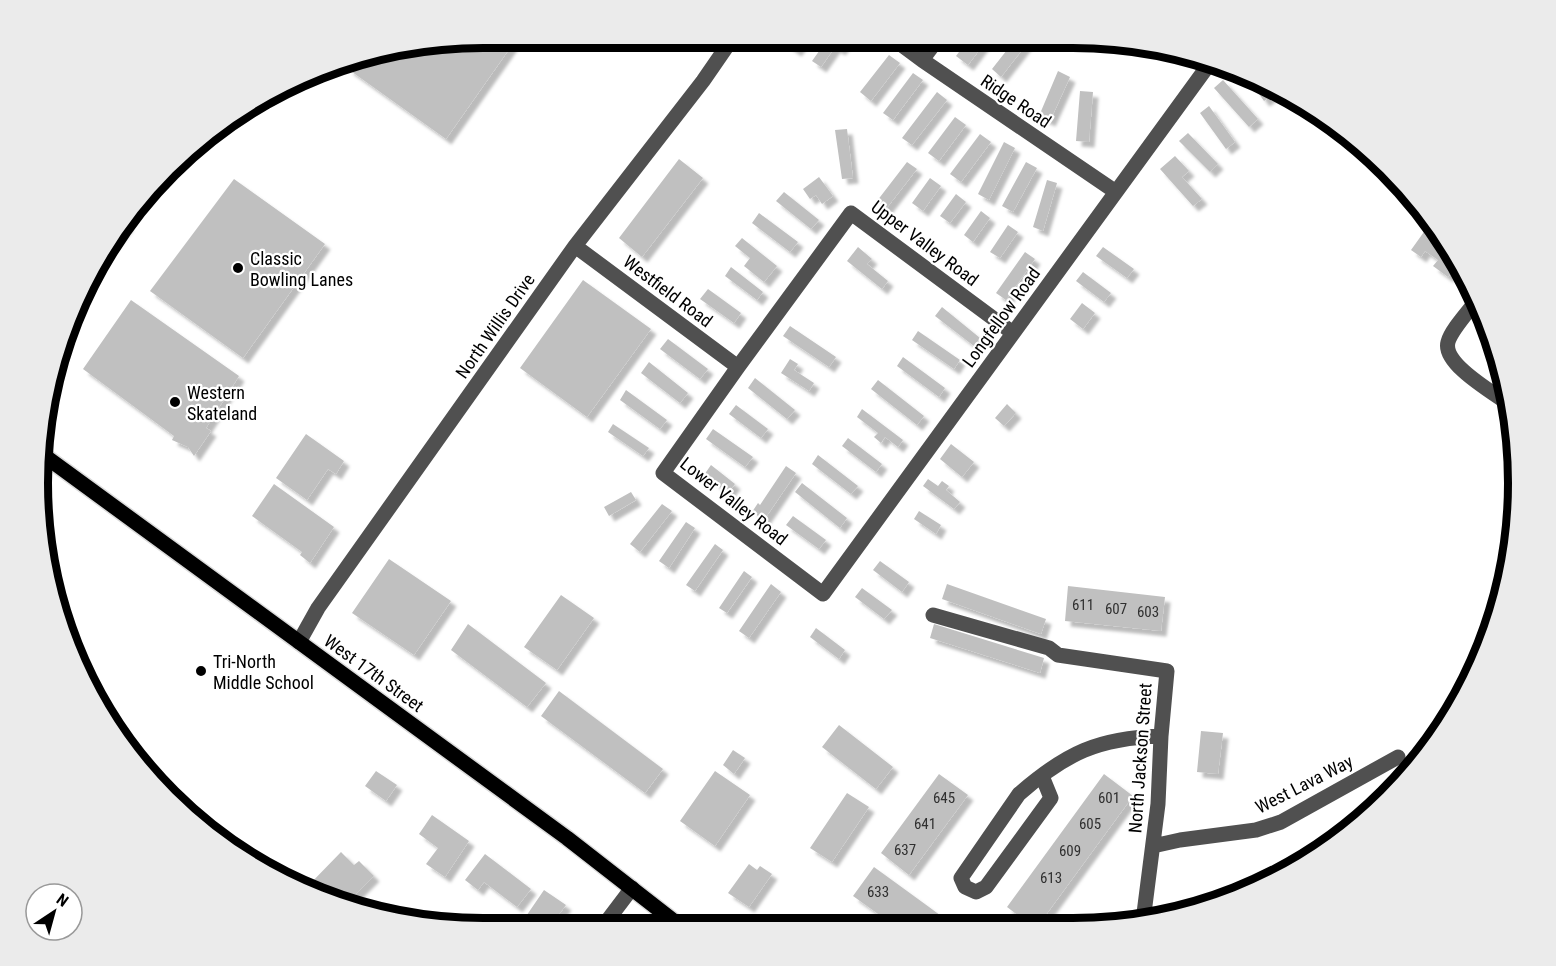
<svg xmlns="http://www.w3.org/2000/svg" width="1556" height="966" viewBox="0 0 1556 966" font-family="'Roboto Condensed',sans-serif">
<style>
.building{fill:#c0c0c0;filter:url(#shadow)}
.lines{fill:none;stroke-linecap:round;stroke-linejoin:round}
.major-casing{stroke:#dbdbdb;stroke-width:18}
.minor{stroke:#505050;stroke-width:15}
.major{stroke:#000;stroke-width:15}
.poi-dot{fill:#000;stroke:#fff;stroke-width:2}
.labels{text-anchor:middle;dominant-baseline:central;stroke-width:4.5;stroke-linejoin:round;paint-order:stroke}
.number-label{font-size:15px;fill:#303030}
.street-label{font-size:18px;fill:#000;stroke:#fff}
.poi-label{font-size:18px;fill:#000;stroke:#fff;text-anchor:start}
.rim{fill:none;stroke:#000;stroke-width:8}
</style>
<defs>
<filter id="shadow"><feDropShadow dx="5.5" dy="5.5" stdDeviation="1.5" flood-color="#0004"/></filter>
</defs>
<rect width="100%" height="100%" fill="#fff"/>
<!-- building -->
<path class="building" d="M 483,38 L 517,38 L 446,139 L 348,69 L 356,58 Z
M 788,39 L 805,39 L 796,51 L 785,43 Z
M 827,40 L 848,40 L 840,50 L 835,47 L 821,67 L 812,61 Z
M 968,40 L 987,40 L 968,65 L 956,56 Z
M 1014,41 L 1029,41 L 1001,77 L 992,69 Z
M 889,55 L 900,63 L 871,101 L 860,92 Z
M 1058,71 L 1070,77 L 1050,121 L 1039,116 Z
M 1243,71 L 1268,86 L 1274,94 L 1264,101 Z
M 913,73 L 923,80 L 893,120 L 883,113 Z
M 1223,80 L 1258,119 L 1249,127 L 1214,88 Z
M 1080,91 L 1093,92 L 1089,142 L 1076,141 Z
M 937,92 L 947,100 L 912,145 L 902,138 Z
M 1209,106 L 1235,142 L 1226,149 L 1200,113 Z
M 955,117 L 966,125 L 939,161 L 928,153 Z
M 847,129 L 853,178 L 842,179 L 835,130 Z
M 1188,133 L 1218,164 L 1210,172 L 1179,141 Z
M 980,134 L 991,142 L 961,182 L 950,174 Z
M 1004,142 L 1015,148 L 989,200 L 978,194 Z
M 1175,156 L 1189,171 L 1182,177 L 1202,199 L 1193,206 L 1160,169 Z
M 679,159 L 703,178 L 642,257 L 619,238 Z
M 907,162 L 917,169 L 886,209 L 877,201 Z
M 1026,162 L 1037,168 L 1013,212 L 1002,206 Z
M 819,177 L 833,196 L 822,204 L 816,195 L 810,199 L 803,189 Z
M 930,178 L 941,186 L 923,211 L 912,203 Z
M 234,179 L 325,244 L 243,358 L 150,291 Z
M 1047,180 L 1057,183 L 1043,231 L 1033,227 Z
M 784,192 L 819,220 L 811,229 L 776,201 Z
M 956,194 L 966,202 L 950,223 L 940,216 Z
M 981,211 L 990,218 L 973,242 L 964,235 Z
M 759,213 L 798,242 L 790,252 L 752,223 Z
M 125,222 L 128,225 L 104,254 L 113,235 Z
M 1431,222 L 1462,268 L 1456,277 L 1451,273 L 1448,277 L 1433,266 L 1438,260 L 1425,251 L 1421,257 L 1411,250 Z
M 1008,225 L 1018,232 L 1000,258 L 990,252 Z
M 742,238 L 777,266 L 764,282 L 744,266 L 750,258 L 735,246 Z
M 858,247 L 872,259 L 867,264 L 888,281 L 882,289 L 847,261 Z
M 1103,247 L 1134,269 L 1127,278 L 1096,256 Z
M 1025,252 L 1035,259 L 1006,300 L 996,293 Z
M 731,267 L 763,292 L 757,300 L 725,276 Z
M 1083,272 L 1111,293 L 1104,302 L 1076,281 Z
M 583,280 L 651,329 L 587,417 L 520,368 Z
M 708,289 L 741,313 L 734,323 L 700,299 Z
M 131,300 L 239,376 L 206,428 L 211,431 L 194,456 L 188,447 L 172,440 L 174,436 L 83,369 Z
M 1082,303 L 1095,313 L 1083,329 L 1070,319 Z
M 942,307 L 980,338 L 974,346 L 935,316 Z
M 790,326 L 836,357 L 829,367 L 783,336 Z
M 918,331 L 960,360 L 954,369 L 912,340 Z
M 668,339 L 708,369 L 700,379 L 660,349 Z
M 903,357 L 945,388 L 939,397 L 897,366 Z
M 790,359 L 798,364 L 794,370 L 814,383 L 809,391 L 781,373 Z
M 649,362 L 688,393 L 680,403 L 641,373 Z
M 755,378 L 795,410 L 787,419 L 748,388 Z
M 878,380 L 924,416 L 917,425 L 871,389 Z
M 626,390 L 667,420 L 660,429 L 620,400 Z
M 1007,404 L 1016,413 L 1004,426 L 995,418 Z
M 736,405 L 768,429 L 761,438 L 729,414 Z
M 862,409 L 903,440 L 898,447 L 885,437 L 881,443 L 874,437 L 878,433 L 857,417 Z
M 613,424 L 649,448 L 643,456 L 608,432 Z
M 713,429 L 753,457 L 745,467 L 706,439 Z
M 306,434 L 344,461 L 336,474 L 328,469 L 307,500 L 276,478 Z
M 848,438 L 882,464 L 876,472 L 842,446 Z
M 951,444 L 974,462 L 962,477 L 940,459 Z
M 818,455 L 858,486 L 851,494 L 812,464 Z
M 711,465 L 735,484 L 728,493 L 704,475 Z
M 786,466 L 796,473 L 764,520 L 752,512 L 758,503 L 760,505 Z
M 928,479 L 938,486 L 942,481 L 949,486 L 946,490 L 960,502 L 954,509 L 923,486 Z
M 802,483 L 847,518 L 840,528 L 795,492 Z
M 274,484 L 334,527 L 310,563 L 300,555 L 302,552 L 252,516 Z
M 631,492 L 636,500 L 609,516 L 604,507 Z
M 662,504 L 672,511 L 640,552 L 630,544 Z
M 919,511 L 941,525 L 936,534 L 914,519 Z
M 793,516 L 826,540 L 819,549 L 786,525 Z
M 686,522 L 695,528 L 669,568 L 659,561 Z
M 715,544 L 723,550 L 695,591 L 686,585 Z
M 389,559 L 451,601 L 414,655 L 352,613 Z
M 880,561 L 909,582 L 902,592 L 873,570 Z
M 744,571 L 752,577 L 727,613 L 719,608 Z
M 771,584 L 781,592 L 749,638 L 739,631 Z
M 947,584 L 1046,619 L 1041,634 L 942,599 Z
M 1068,586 L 1165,597 L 1161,631 L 1065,621 Z
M 862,588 L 892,610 L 884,619 L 855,597 Z
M 561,595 L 594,618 L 557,670 L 524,647 Z
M 468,624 L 546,683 L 527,707 L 451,650 Z
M 934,624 L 1044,658 L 1040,673 L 930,638 Z
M 816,628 L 845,650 L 839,659 L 810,637 Z
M 559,691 L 663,769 L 645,793 L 541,716 Z
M 839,725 L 893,767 L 876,789 L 822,747 Z
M 1201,731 L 1223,733 L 1218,774 L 1197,772 Z
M 733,750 L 745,758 L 734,774 L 723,765 Z
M 376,771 L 397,785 L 386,801 L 365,786 Z
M 715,771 L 750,795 L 715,846 L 680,821 Z
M 939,774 L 968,795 L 909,875 L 881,853 Z
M 1104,774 L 1133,796 L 1037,927 L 1034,927 L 1007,907 Z
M 847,793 L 869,807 L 832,862 L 810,848 Z
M 432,815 L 469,841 L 445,877 L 426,864 L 438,848 L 419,834 Z
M 1360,821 L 1361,822 L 1301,865 L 1296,855 Z
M 341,852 L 354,865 L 359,861 L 374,876 L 346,904 L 313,895 L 306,888 Z
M 485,854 L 531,889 L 517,907 L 484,882 L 478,890 L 465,880 Z
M 749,864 L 757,870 L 760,866 L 772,874 L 749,907 L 728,893 Z
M 874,867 L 929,907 L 956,927 L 895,927 L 881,916 L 853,896 Z
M 544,890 L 566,905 L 551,925 L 520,925 Z"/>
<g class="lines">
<!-- major casing -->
<g class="major-casing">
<path id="major" d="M 42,454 L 567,838 L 680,926"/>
</g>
<!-- minor -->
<path class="minor" d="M 895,40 L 922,60 L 1116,192
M 922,60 L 937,40
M 575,246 L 738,367
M 1477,300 C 1469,311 1451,330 1448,342 C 1442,364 1494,393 1510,405
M 1013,333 L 851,213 L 738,367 L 663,473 L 823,594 L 1210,63
M 933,615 L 1049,648 L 1058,655 L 1167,671 L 1161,736 L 1158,804 L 1143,921
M 299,642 L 318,608 L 575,246 L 703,81 L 732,39
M 1042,776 L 1051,798 L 986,887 L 976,892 L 965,887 L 961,878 L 1019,794 C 1066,753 1098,738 1161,736
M 1153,846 L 1180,840 L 1256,830 L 1281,822 L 1398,757
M 1143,917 L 1164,917
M 604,925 L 632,888"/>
<!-- major -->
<use href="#major" class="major"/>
</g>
<!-- markers -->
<g class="poi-dot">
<circle cx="238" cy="268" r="6"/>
<circle cx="175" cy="402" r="6"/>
<circle cx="201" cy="671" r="6"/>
</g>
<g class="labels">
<!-- number labels -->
<g class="number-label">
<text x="1083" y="605">611</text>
<text x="1116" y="609">607</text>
<text x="1148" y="612">603</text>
<text x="944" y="798">645</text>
<text x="1109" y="798">601</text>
<text x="925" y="824">641</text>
<text x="1090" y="824">605</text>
<text x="905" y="850">637</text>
<text x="1070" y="851">609</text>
<text x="1051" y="878">613</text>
<text x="878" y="892">633</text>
</g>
<!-- street labels -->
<g class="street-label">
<text transform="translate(1016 101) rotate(34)">Ridge Road</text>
<text transform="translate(925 243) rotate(37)">Upper Valley Road</text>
<text transform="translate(668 291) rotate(37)">Westfield Road</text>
<text transform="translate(1001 317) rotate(-54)">Longfellow Road</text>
<text transform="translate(495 326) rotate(-55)">North Willis Drive</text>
<text transform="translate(734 501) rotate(38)">Lower Valley Road</text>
<text transform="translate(374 673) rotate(36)">West 17th Street</text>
<text transform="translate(1140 758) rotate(-86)">North Jackson Street</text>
<text transform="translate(1304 784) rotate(-27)">West Lava Way</text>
</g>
<!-- poi labels -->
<g class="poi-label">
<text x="250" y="258">Classic<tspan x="250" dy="21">Bowling Lanes</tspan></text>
<text x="187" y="392">Western<tspan x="187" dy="21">Skateland</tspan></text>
<text x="213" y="661">Tri-North<tspan x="213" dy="21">Middle School</tspan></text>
</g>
</g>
<!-- crop -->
<path d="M0 0H1556V966H0ZM483 48H1073A435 435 0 0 1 1508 483V483A435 435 0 0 1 1073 918H483A435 435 0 0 1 48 483V483A435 435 0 0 1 483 48Z" fill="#ebebeb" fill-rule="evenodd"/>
<path class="rim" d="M483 48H1073A435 435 0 0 1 1508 483V483A435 435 0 0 1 1073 918H483A435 435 0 0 1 48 483V483A435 435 0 0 1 483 48Z"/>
<!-- north arrow -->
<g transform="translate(54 912) rotate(36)"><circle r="28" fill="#ffffff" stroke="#999999" stroke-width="1.5"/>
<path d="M0-4.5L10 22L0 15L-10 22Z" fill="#000000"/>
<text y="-9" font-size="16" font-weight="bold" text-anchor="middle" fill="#000000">N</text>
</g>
</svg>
